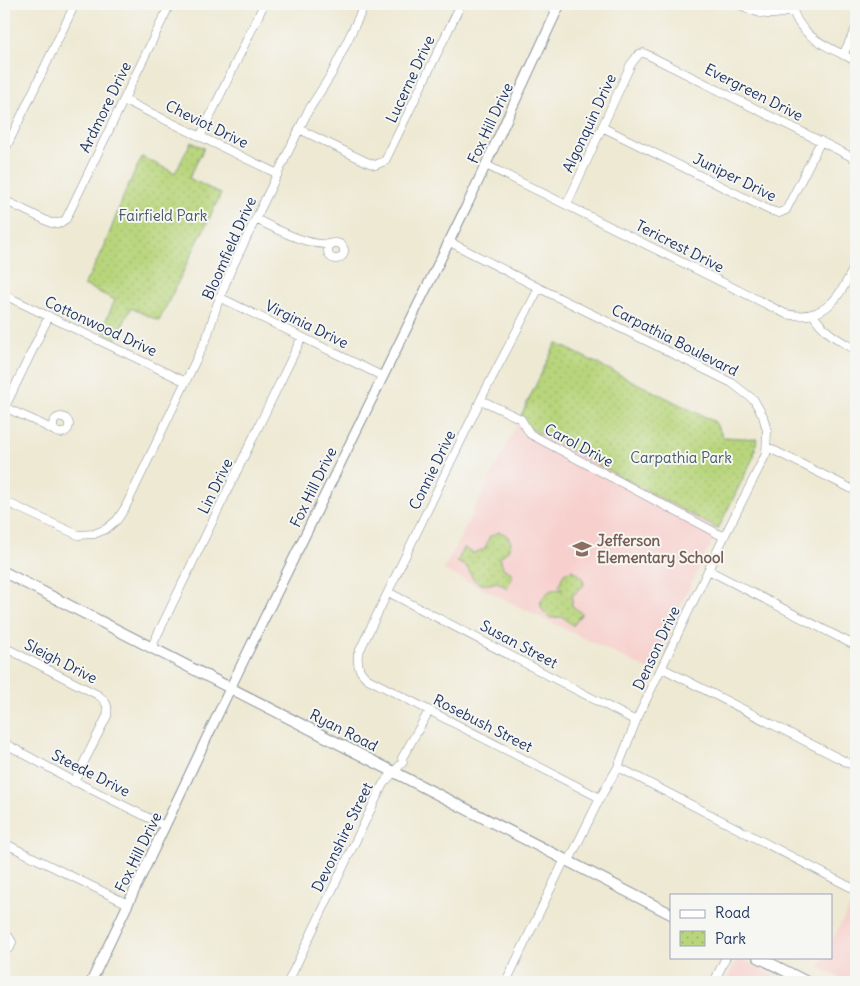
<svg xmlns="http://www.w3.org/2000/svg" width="860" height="986" viewBox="0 0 860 986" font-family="Delius,sans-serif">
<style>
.built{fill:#f7d0cd}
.park{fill:url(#park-dots);stroke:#6a826c}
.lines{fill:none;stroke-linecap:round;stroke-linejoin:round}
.minor-casing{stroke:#848c98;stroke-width:9}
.tertiary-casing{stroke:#848c98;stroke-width:11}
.secondary-casing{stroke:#848c98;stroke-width:12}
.minor{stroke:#fff;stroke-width:8}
.tertiary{stroke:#fff;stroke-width:9}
.secondary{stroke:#fff;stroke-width:10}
.labels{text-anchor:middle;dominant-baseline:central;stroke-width:4;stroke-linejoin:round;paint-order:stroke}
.street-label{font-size:15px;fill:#1b2f5e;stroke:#f6f6f2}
.park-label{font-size:15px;fill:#425865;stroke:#f6f6f2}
.education-label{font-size:15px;font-weight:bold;fill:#785e54;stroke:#f6f6f2;text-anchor:start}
</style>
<defs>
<pattern id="park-dots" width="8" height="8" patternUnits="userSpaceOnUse" patternTransform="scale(1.25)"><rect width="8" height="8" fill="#b8d57b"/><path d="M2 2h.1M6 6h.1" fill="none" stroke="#9eb76d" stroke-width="1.8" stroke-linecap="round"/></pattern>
</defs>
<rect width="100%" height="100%" fill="#f6f6f2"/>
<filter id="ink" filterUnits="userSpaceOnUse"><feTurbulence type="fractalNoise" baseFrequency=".02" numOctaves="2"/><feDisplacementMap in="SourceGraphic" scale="10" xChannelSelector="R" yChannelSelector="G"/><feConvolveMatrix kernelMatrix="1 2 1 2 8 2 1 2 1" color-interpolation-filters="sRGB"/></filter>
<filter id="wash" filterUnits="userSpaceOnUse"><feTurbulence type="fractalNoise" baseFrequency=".0096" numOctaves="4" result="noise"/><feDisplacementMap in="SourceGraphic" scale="20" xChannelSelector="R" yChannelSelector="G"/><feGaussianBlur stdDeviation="1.12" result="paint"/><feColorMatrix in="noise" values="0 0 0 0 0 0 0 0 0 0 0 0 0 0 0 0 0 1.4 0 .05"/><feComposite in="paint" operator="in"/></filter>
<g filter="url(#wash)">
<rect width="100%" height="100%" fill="#eee9d3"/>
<!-- built -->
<path class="built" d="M 518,422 L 718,529 L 649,670 L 444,570 Z
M 855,896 L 856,897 L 856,982 L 848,982 L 819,968 L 824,957 L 831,957 L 831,943 Z
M 738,957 L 739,957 L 786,982 L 726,982 Z"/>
<!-- park -->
<path class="park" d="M 191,142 L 204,148 L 189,178 L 221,194 L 159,321 L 131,308 L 116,339 L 101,331 L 115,300 L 84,285 L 103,250 L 126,190 L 142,157 L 175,173 Z
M 556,343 L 715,422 L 723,437 L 757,439 L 754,456 L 718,529 L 518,422 Z
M 499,532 C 506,534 509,536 511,543 L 507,552 L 500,557 L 503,568 L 513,574 L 507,588 L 497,582 C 479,588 474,583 467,567 L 457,562 L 464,548 L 473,553 L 485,549 L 489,537 Z
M 572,570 C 580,574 583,577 584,585 L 572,596 L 572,606 L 582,613 L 573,626 L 563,617 L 551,618 C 536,608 538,598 553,589 L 563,590 L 559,585 L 564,573 Z"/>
</g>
<g filter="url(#ink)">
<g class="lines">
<!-- minor casing -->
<g class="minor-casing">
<path id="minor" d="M 544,4 L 557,10
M 738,4 C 760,15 769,17 792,11
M 792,4 C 796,37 831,48 856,61
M 843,55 L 856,28
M 124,100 L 278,174
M 602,127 L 769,210 L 779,213 L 786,210 L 821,141
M 299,129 L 367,162 L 375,165 L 385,161 L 461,4
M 200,137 L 264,4
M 4,152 L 75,4
M 486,165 L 786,314 C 827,323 841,294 856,263
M 4,200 L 51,223 L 60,223 L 66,219 L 170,4
M 567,204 L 631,64 L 639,54 L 644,53 L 856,159
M 256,219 C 273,228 314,249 332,243
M 448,241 L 539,288 L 732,383 L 754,400 L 763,416 L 767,431 L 766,454 L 724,537 L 636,721 L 618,767 L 600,798 L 569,861
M328 251a8 8 0 1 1 16 0a8 8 0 1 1-16 0Z
M 539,288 L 484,393 L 358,654 C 357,666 359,672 368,679 L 600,798
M 4,295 L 186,382
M 219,297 L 382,376
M 813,314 C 823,332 839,340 856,350
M 481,400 L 521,419 L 530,434 L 724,537
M 4,407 C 21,415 40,422 56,432
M 4,409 L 49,316
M53 425a8 8 0 1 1 16 0a8 8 0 1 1-16 0Z
M 767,447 L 856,491
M 4,501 L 78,535 L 94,534 L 106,529 L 117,520 L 125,508 L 207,337 L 217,305 L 230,272 L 308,111 L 332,73 L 365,4
M 708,570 L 856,646
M 388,592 L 636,721
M 4,647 L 98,695 C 106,701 109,706 107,716 L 74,782
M 151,648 L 302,337
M 662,668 L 856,767
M 4,743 L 68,778 L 165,826
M 618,767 L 856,890
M 4,843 L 128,904
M 4,935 L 9,937 L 12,942 L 10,948 L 4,951
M 288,982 L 383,784 L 403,762 L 402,758 L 429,711
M 506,982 L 565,859
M 714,982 L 726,957"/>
</g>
<!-- tertiary casing -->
<g class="tertiary-casing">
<path id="tertiary" d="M 91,982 L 237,674 L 468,203 L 560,4"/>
</g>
<!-- secondary casing -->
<g class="secondary-casing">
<path id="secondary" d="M 4,572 L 671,914
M 758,957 L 807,982"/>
</g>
<!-- minor -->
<use href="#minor" class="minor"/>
<!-- tertiary -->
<use href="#tertiary" class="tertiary"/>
<!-- secondary -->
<use href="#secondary" class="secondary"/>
</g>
</g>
<!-- icons -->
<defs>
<g id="school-bare" transform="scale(1.5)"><path d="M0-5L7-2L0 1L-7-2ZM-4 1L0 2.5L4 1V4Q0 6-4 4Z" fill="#8d6e63" stroke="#f6f6f2" stroke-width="2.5" paint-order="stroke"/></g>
</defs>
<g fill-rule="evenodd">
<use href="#school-bare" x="582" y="549"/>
</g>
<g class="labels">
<!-- street labels -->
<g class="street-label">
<text transform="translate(410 79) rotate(-65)">Lucerne Drive</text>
<text transform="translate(754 92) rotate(27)">Evergreen Drive</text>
<text transform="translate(105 107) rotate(-64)">Ardmore Drive</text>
<text transform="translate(490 123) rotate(-65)">Fox Hill Drive</text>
<text transform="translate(589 123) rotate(-65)">Algonquin Drive</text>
<text transform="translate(207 124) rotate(26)">Cheviot Drive</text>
<text transform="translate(735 177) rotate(26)">Juniper Drive</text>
<text transform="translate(680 246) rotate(27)">Tericrest Drive</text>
<text transform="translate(229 248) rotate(-66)">Bloomfield Drive</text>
<text transform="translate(307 324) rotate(26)">Virginia Drive</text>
<text transform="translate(101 326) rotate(25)">Cottonwood Drive</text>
<text transform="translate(675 340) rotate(27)">Carpathia Boulevard</text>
<text transform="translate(579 445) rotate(28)">Carol Drive</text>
<text transform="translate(432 470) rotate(-64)">Connie Drive</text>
<text transform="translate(215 486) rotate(-64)">Lin Drive</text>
<text transform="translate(313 487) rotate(-64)">Fox Hill Drive</text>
<text transform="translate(519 644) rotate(28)">Susan Street</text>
<text transform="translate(656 648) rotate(-65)">Denson Drive</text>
<text transform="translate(61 661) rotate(27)">Sleigh Drive</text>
<text transform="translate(483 723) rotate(27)">Rosebush Street</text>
<text transform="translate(344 730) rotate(27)">Ryan Road</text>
<text transform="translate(91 773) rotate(27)">Steede Drive</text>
<text transform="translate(342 837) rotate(-64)">Devonshire Street</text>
<text transform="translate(138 852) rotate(-64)">Fox Hill Drive</text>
</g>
<!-- park labels -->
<g class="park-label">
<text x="163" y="215">Fairfield Park</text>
<text x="681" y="457">Carpathia Park</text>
</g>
<!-- education labels -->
<g class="education-label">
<text x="597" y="540">Jefferson<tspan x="597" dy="17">Elementary School</tspan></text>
</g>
</g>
<!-- margin -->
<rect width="860" height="986" fill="none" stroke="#f6f6f2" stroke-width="20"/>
<!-- legend -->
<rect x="670" y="894" width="162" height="65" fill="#f6f6f2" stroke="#9ea6b7"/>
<rect x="680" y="910" width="25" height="8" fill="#ffffff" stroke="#9ea6b7"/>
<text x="715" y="918" font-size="15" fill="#1b2f5e">Road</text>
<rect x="680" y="931" width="25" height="15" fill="url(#park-dots)" stroke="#9ea6b7"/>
<text x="715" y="944" font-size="15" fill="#1b2f5e">Park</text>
</svg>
